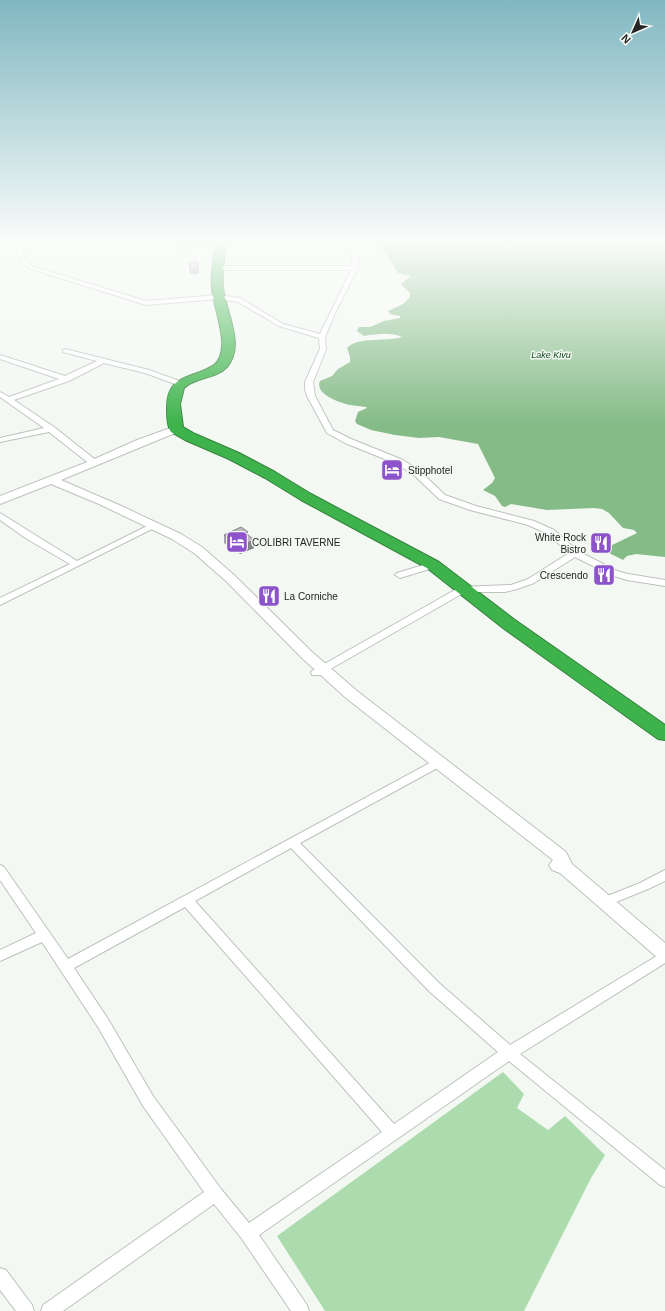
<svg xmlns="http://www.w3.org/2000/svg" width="665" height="1311" viewBox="0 0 665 1311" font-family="Helvetica,sans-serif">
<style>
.green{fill:#acdbad}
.water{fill:#85bb87}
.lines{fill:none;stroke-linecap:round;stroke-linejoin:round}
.street-casing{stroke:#bdc2bd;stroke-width:2}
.secondary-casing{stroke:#bdc2bd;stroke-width:2}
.highway-casing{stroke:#35813d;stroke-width:2}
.street{fill:#fff;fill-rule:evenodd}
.secondary{fill:#fff;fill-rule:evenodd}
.highway{fill:#3eb34b;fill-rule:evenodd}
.wall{fill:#a3a1a5}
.shaded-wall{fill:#848386}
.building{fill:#bdbbc0;stroke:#848386}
.labels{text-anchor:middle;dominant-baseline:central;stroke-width:3;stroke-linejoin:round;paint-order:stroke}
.far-water-label{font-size:9px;font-style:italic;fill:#0f4817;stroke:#f3f8f3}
.poi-label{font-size:10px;fill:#242524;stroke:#f3f8f3;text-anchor:start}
</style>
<rect width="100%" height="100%" fill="#f3f8f3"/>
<!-- green -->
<path class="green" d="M 177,241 L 210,242 L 211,248 L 179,249 Z
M 503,1072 L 524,1094 L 517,1108 L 548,1130 L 565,1116 L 605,1155 L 591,1178 L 524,1311 L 325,1311 L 277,1236 Z"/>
<!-- water -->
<path class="water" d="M 378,241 L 665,241 L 665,557 L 636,554 L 627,556 L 623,560 L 605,551 L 608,547 L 637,533 L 634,530 L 623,528 L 609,513 L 602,509 L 594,508 L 547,510 L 511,504 L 505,507 L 502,506 L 495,496 L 483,490 L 492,483 L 495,478 L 478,444 L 439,437 L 419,438 L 395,435 L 371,430 L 357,424 L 355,421 L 358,412 L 367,408 L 366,407 C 361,406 355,406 350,405 C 340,403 314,394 320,381 L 332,376 L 338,369 L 350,362 L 350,357 L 347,348 C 357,336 388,342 402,337 C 393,332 375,334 364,336 L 357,331 L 359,327 L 370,327 L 384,321 L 400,318 L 400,316 L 390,314 L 388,311 L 403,304 L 410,297 L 410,293 L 401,284 L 411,276 L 398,273 Z"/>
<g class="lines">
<!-- street casing -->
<g class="street-casing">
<path id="street" d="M 14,241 L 20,241 L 26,260 L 32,266 L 146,301 L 218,295 L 240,298 L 283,324 L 320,334 L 351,270 L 219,270 L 216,268 L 219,266 L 352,266 L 352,254 L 348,241 L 354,241 L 358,254 L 358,268 L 336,311 L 325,337 L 326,349 L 313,382 L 315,396 L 333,430 L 351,439 L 403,460 L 421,472 L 445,495 L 476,506 L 534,521 L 554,530 L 578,551 L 617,571 L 628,574 L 665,580 L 665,586 L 627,580 L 611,575 L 575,557 L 534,583 L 517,589 L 505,592 L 465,592 L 320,675 L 312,675 L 311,673 L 312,671 L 460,587 L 511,585 L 528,579 L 569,553 L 548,534 L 528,525 L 470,510 L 439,499 L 415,476 L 397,464 L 345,443 L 327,433 L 307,396 L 305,389 L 305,382 L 320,349 L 319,338 L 279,326 L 238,302 L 218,299 L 146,305 L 28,268 L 20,261 Z
M 65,349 L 149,370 L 185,383 L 181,385 L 178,385 L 145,373 L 104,363 L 69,381 L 14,400 L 54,427 L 97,461 L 97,465 L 91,465 L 49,432 L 0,442 L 0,438 L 44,428 L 0,397 L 0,392 L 9,397 L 59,379 L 0,359 L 0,355 L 65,376 L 97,361 L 63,352 L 63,350 Z
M 0,513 L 77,561 L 151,524 L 154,523 L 158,526 L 0,605 L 0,598 L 70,564 L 27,539 L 0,520 Z
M 433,562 L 436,563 L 438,565 L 436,567 L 400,578 L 395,575 L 397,573 Z
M 437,759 L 441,760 L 443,763 L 441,766 L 300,843 L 439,983 L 510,1045 L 665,951 L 665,963 L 520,1054 L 665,1170 L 665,1187 L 660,1185 L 509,1061 L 259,1235 L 307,1305 L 309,1311 L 291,1311 L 242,1239 L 214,1204 L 63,1311 L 41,1311 L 43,1305 L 204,1192 L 143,1106 L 98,1027 L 42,942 L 0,961 L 0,950 L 36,933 L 0,880 L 0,865 L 4,867 L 68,959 ZM 291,848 L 429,991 L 498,1052 L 394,1124 L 195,901 ZM 185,907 L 382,1132 L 249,1223 L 221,1189 L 153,1096 L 108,1019 L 74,968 Z
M 665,870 L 665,881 L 648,889 L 604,907 L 600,905 L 598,902 L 600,899 L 640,883 Z
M 0,1268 L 6,1270 L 32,1305 L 34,1311 L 16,1311 L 0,1290 Z"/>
</g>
<!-- secondary casing -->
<g class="secondary-casing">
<path id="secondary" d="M 176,426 L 181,429 L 180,431 L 61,480 L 119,505 L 181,534 L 202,547 L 235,576 L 312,652 L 357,691 L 566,852 L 572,864 L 665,943 L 665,961 L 659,959 L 560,873 L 552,870 L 549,865 L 553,860 L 346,698 L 302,658 L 226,581 L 194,553 L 172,539 L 99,504 L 51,484 L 0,504 L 0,496 L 90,461 L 137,440 Z"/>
</g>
<!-- highway casing -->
<g class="highway-casing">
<path id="highway" d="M 215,241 L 225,241 C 226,257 221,272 223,287 C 225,311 246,345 227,367 C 216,379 195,377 184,388 L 180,404 L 183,427 L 195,434 L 239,453 L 275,472 L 311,494 L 439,562 L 515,620 L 665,725 L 665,740 L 658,739 L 503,628 L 427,568 L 301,500 L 265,478 L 229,459 L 185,440 L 171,432 C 167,426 167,417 167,410 C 166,373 191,380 214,365 C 233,350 213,308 212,288 C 210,272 215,257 215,241 Z"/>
</g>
<!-- street -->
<use href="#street" class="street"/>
<!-- secondary -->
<use href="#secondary" class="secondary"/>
<!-- highway -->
<use href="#highway" class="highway"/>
</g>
<!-- wall -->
<path class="wall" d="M 189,262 L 198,262 L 199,274 L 190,274 Z
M 224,535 L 248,535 L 254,540 L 254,548 L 240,554 L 224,543 Z"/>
<!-- shaded-wall -->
<path class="shaded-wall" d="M 254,540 L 254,548 L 240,554 L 240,546 Z"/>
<!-- building -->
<path class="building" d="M 189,262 L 198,262 L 198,270 L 190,270 Z
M 241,527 L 248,532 L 246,533 L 254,540 L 240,546 L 224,535 Z"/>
<!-- sky -->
<linearGradient id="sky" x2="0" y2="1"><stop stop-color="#80b7c1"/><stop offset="0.57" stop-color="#fafcfa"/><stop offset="1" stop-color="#fafcfa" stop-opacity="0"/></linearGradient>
<rect width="665" height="425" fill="url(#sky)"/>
<!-- icons -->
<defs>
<g id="hotel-square" transform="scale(1.15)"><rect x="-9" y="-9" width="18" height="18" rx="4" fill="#8d53ca" stroke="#f3f8f3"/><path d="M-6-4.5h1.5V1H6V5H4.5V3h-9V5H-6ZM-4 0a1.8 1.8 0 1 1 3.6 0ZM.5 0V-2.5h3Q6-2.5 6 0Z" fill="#fff"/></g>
<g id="restaurant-square" transform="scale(1.15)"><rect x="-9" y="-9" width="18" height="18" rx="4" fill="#8d53ca" stroke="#f3f8f3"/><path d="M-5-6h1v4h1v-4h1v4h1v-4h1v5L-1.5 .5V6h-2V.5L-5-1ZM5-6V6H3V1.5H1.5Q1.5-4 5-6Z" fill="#fff"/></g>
</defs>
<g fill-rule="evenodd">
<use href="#hotel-square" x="392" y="470"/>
<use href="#hotel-square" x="237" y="542"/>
<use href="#restaurant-square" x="601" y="543"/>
<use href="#restaurant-square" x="604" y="575"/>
<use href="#restaurant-square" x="269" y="596"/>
</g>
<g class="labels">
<!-- far-water labels -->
<g class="far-water-label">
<text x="551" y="355">Lake Kivu</text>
</g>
<!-- poi labels -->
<g class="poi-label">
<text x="408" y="470">Stipphotel</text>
<text x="586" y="537" text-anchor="end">White Rock<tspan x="586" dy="12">Bistro</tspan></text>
<text x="252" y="542">COLIBRI TAVERNE</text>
<text x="588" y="575" text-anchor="end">Crescendo</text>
<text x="284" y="596">La Corniche</text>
</g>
</g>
<!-- north arrow -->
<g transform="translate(633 32) rotate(225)" stroke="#f3f8f3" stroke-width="3" paint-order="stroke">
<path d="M0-3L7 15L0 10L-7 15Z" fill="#242524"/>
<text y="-6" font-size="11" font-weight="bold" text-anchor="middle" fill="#242524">N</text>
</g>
</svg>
